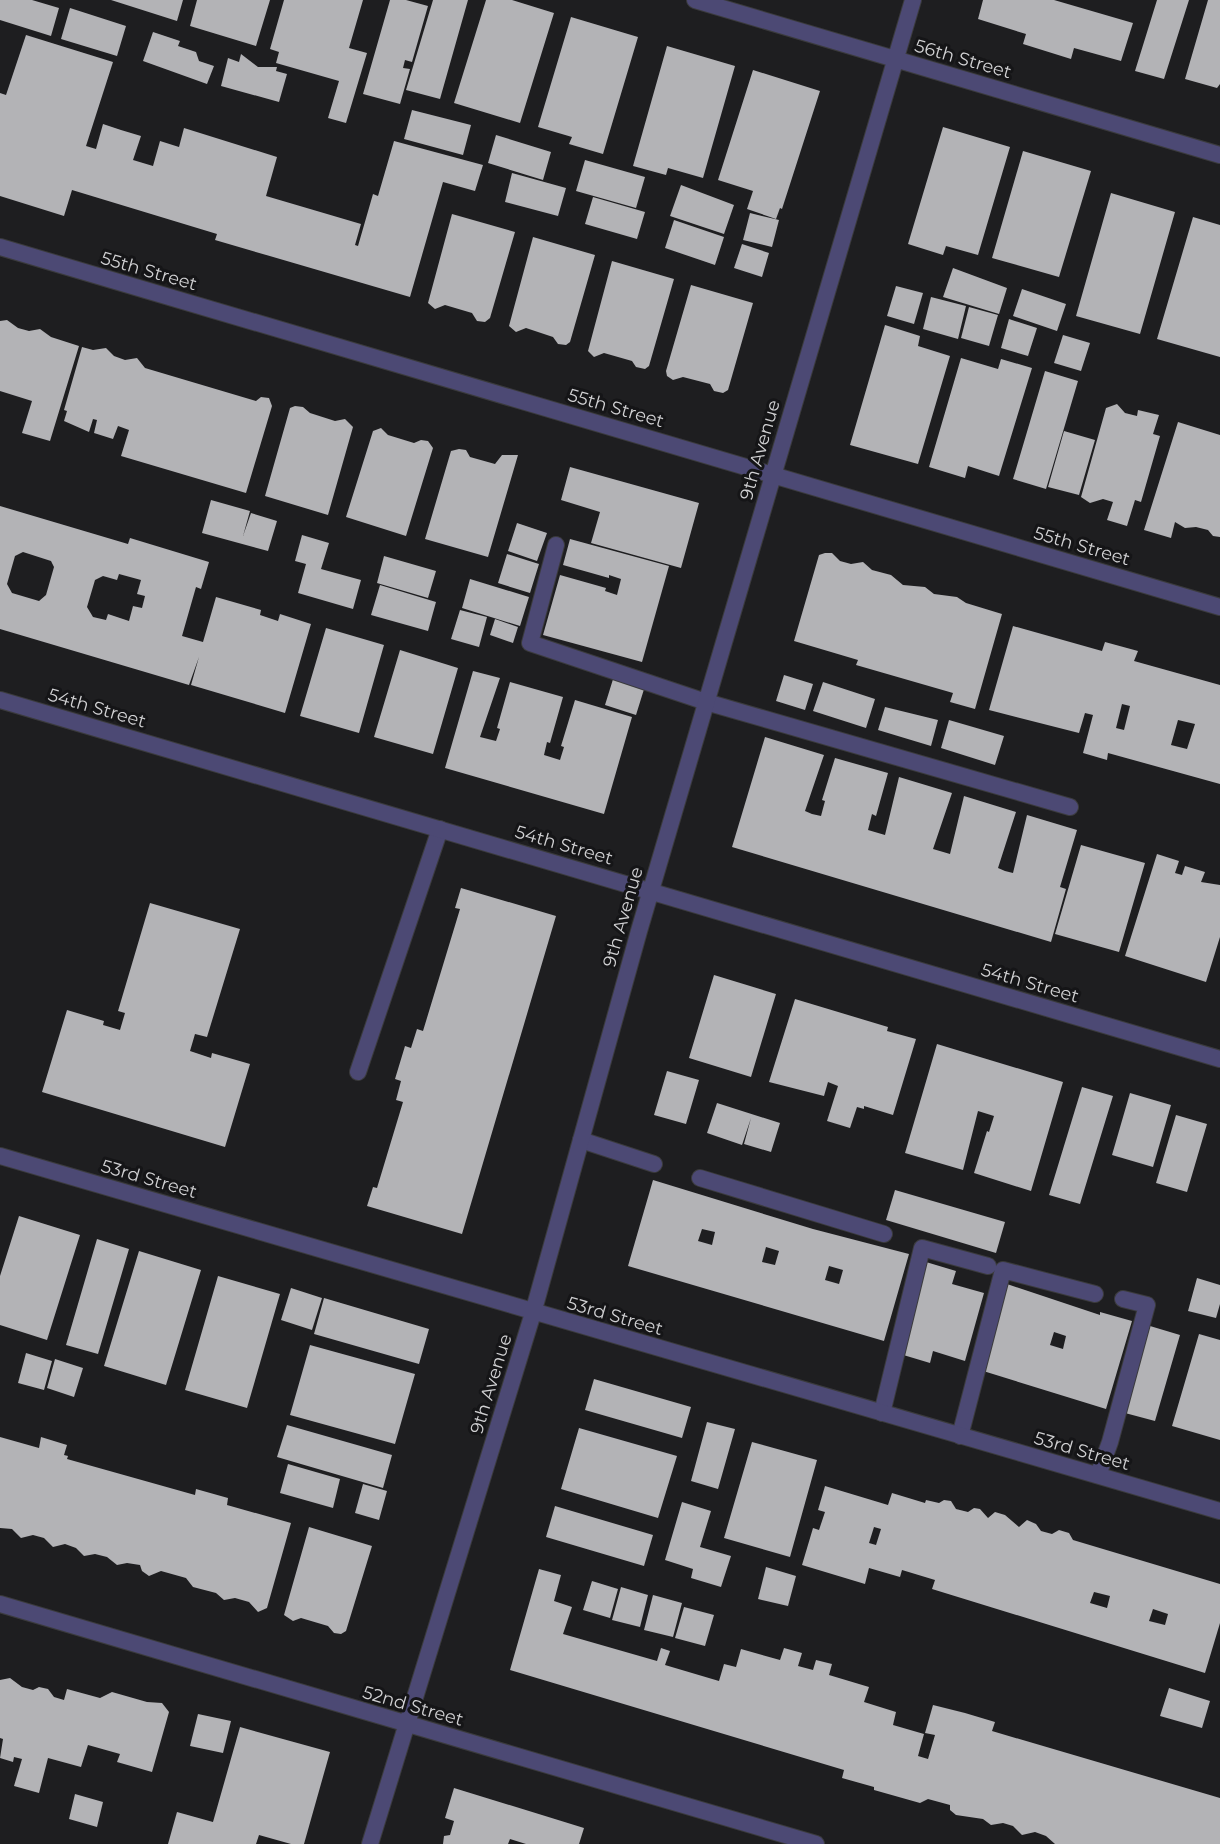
<svg xmlns="http://www.w3.org/2000/svg" width="1220" height="1844" viewBox="0 0 1220 1844" font-family="Montserrat,sans-serif">
<style>
.building{fill:#b3b3b6;fill-rule:evenodd}
.lines{fill:none;stroke-linecap:round;stroke-linejoin:round}
.service-casing{stroke:#3b3b3d;stroke-width:18}
.minor-casing{stroke:#3b3b3d;stroke-width:18}
.service{stroke:#4c4974;stroke-width:16}
.minor{stroke:#4c4974;stroke-width:16}
.labels{text-anchor:middle;dominant-baseline:central;stroke-width:6;stroke-linejoin:round;paint-order:stroke}
.street-label{font-size:18px;fill:#d1d1d3;stroke:#151517}
</style>
<rect width="100%" height="100%" fill="#1e1e20"/>
<!-- building -->
<path class="building" d="M 0,0 L 32,0 L 59,8 L 51,36 L 0,20 Z
M 111,0 L 183,0 L 177,21 Z
M 197,0 L 270,0 L 256,46 L 190,26 Z
M 284,0 L 363,0 L 349,48 L 367,53 L 346,123 L 328,118 L 339,81 L 276,63 L 279,52 L 270,49 Z
M 390,0 L 406,0 L 428,6 L 412,62 L 405,60 L 403,68 L 410,69 L 400,104 L 363,94 Z
M 433,0 L 468,0 L 440,99 L 406,90 Z
M 486,0 L 512,0 L 554,13 L 520,123 L 454,103 Z
M 983,0 L 1054,0 L 1133,23 L 1121,61 L 1074,48 L 1071,59 L 1023,44 L 1026,34 L 978,19 Z
M 1157,0 L 1189,0 L 1164,79 L 1135,71 Z
M 1208,0 L 1220,0 L 1220,84 L 1217,88 L 1185,79 Z
M 70,8 L 126,26 L 117,56 L 61,39 Z
M 571,17 L 638,37 L 603,154 L 569,144 L 572,137 L 538,127 Z
M 153,32 L 180,41 L 178,46 L 196,52 L 199,61 L 214,66 L 207,84 L 143,61 Z
M 26,35 L 113,62 L 86,146 L 96,149 L 103,124 L 121,130 L 141,136 L 133,160 L 153,166 L 160,141 L 179,147 L 184,128 L 277,157 L 266,196 L 361,224 L 355,245 L 358,246 L 373,194 L 378,196 L 394,141 L 483,165 L 475,191 L 443,182 L 410,297 L 215,240 L 217,234 L 72,190 L 64,216 L 0,196 L 0,93 L 6,95 Z
M 667,46 L 735,66 L 703,178 L 668,168 L 666,175 L 633,166 Z
M 241,54 L 258,67 L 277,67 L 276,71 L 287,74 L 279,102 L 221,86 L 228,58 L 239,62 Z
M 753,70 L 820,91 L 782,209 L 780,208 L 776,219 L 747,209 L 753,191 L 718,180 Z
M 412,110 L 471,125 L 463,155 L 404,139 Z
M 943,127 L 1010,147 L 978,255 L 946,246 L 943,255 L 908,244 Z
M 496,135 L 551,152 L 543,180 L 488,163 Z
M 1023,151 L 1091,171 L 1059,277 L 992,258 Z
M 585,160 L 645,177 L 636,208 L 576,191 Z
M 512,173 L 566,188 L 558,216 L 505,202 Z
M 681,185 L 734,205 L 724,234 L 670,216 Z
M 1111,193 L 1175,212 L 1140,334 L 1076,316 Z
M 593,197 L 645,212 L 637,239 L 585,224 Z
M 750,213 L 779,220 L 772,247 L 743,240 Z
M 452,214 L 515,232 L 490,318 L 485,322 L 477,321 L 472,313 L 445,305 L 435,309 L 428,303 Z
M 1193,217 L 1220,225 L 1220,357 L 1157,339 Z
M 674,220 L 724,237 L 715,265 L 665,248 Z
M 533,237 L 595,255 L 570,342 L 566,345 L 558,344 L 553,337 L 526,328 L 516,332 L 509,326 Z
M 742,244 L 769,253 L 762,277 L 734,268 Z
M 612,261 L 674,279 L 649,366 L 645,369 L 636,367 L 632,361 L 604,353 L 594,357 L 588,351 Z
M 953,268 L 1007,288 L 999,314 L 943,297 Z
M 691,285 L 753,303 L 728,390 L 723,393 L 714,391 L 710,384 L 683,377 L 673,380 L 667,376 L 666,371 Z
M 896,286 L 923,293 L 914,324 L 887,316 Z
M 1022,289 L 1066,304 L 1057,331 L 1013,316 Z
M 931,297 L 966,306 L 958,339 L 923,329 Z
M 969,307 L 998,315 L 989,346 L 961,338 Z
M 1009,319 L 1037,328 L 1028,356 L 1001,348 Z
M 7,320 L 18,328 L 29,331 L 40,329 L 51,337 L 79,346 L 50,441 L 22,433 L 32,401 L 0,391 L 0,321 Z
M 885,325 L 920,336 L 918,346 L 950,356 L 918,464 L 850,445 Z
M 1063,335 L 1090,343 L 1081,371 L 1054,363 Z
M 82,347 L 93,350 L 106,348 L 114,356 L 125,360 L 137,358 L 145,368 L 256,401 L 261,397 L 269,398 L 272,406 L 246,493 L 121,456 L 129,430 L 118,426 L 113,439 L 94,433 L 97,420 L 93,419 L 89,432 L 64,421 L 67,411 L 64,410 Z
M 961,358 L 998,369 L 1001,359 L 1032,368 L 999,476 L 968,466 L 965,478 L 929,467 Z
M 1045,371 L 1078,381 L 1046,489 L 1013,479 Z
M 1117,404 L 1125,413 L 1137,416 L 1138,410 L 1159,415 L 1153,434 L 1160,436 L 1141,502 L 1135,500 L 1127,526 L 1107,520 L 1113,502 L 1103,499 L 1090,503 L 1081,497 L 1106,408 Z
M 295,406 L 303,407 L 310,413 L 335,421 L 345,419 L 353,427 L 328,515 L 265,496 L 290,408 Z
M 1178,422 L 1220,435 L 1220,537 L 1213,536 L 1208,530 L 1196,527 L 1185,528 L 1175,522 L 1171,538 L 1144,530 Z
M 381,428 L 388,435 L 414,443 L 421,440 L 428,441 L 433,448 L 406,536 L 346,517 L 373,431 Z
M 1064,431 L 1095,440 L 1079,495 L 1048,487 Z
M 459,449 L 466,450 L 470,457 L 495,464 L 502,455 L 518,455 L 488,557 L 425,539 L 451,451 Z
M 570,467 L 699,503 L 681,568 L 591,543 L 600,512 L 561,500 Z
M 211,500 L 250,511 L 243,536 L 251,513 L 277,521 L 268,551 L 202,533 Z
M 0,506 L 128,544 L 130,538 L 209,562 L 201,589 L 196,587 L 182,636 L 203,642 L 216,597 L 261,610 L 260,615 L 278,621 L 280,614 L 311,624 L 285,713 L 191,685 L 199,657 L 189,685 L 0,629 ZM 23,552 L 51,561 L 54,567 L 46,595 L 39,601 L 12,593 L 7,584 L 15,556 ZM 119,574 L 141,580 L 137,594 L 145,596 L 142,608 L 133,606 L 129,621 L 108,614 L 106,620 L 93,617 L 87,607 L 95,580 L 103,576 L 117,580 Z
M 517,523 L 547,533 L 537,561 L 508,551 Z
M 302,535 L 329,543 L 321,569 L 361,580 L 353,609 L 298,593 L 306,564 L 295,561 Z
M 570,539 L 669,566 L 642,662 L 543,635 L 560,575 L 606,588 L 605,591 L 617,595 L 621,579 L 609,575 L 609,578 L 563,565 Z
M 825,553 L 832,553 L 840,561 L 851,564 L 863,562 L 872,570 L 891,575 L 903,585 L 925,587 L 934,594 L 957,597 L 966,603 L 1002,614 L 975,709 L 950,702 L 953,693 L 856,665 L 858,660 L 794,641 L 819,555 Z
M 507,554 L 539,564 L 530,593 L 498,583 Z
M 384,556 L 436,571 L 428,598 L 377,583 Z
M 470,579 L 529,597 L 520,626 L 462,608 Z
M 380,585 L 436,602 L 428,631 L 371,615 Z
M 460,610 L 487,617 L 479,647 L 451,639 Z
M 495,619 L 518,627 L 513,643 L 490,635 Z
M 1013,626 L 1102,651 L 1105,642 L 1138,651 L 1134,661 L 1220,685 L 1220,784 L 1108,753 L 1107,760 L 1083,753 L 1093,715 L 1085,713 L 1079,733 L 989,710 ZM 1122,704 L 1130,706 L 1124,730 L 1116,728 ZM 1178,720 L 1195,724 L 1187,749 L 1171,745 Z
M 326,628 L 384,645 L 359,733 L 300,716 Z
M 400,650 L 458,668 L 433,754 L 374,737 Z
M 473,671 L 500,678 L 480,737 L 496,741 L 500,729 L 497,728 L 510,682 L 563,697 L 550,743 L 547,742 L 544,755 L 560,760 L 564,747 L 561,746 L 575,700 L 632,717 L 604,814 L 445,768 Z
M 784,675 L 813,684 L 805,710 L 776,701 Z
M 614,676 L 645,686 L 636,715 L 605,705 Z
M 823,682 L 875,699 L 866,728 L 813,711 Z
M 885,707 L 938,720 L 931,746 L 878,730 Z
M 949,720 L 1004,736 L 995,765 L 941,748 Z
M 765,737 L 824,755 L 805,811 L 812,814 L 821,816 L 825,801 L 822,800 L 835,758 L 888,773 L 876,816 L 872,814 L 868,830 L 885,835 L 899,777 L 952,793 L 933,849 L 950,854 L 964,796 L 1016,812 L 998,868 L 1005,871 L 1013,873 L 1027,815 L 1077,830 L 1060,887 L 1066,889 L 1051,942 L 732,847 Z
M 1081,845 L 1145,863 L 1119,952 L 1055,934 Z
M 1157,854 L 1179,861 L 1175,873 L 1182,875 L 1185,866 L 1205,872 L 1201,882 L 1220,885 L 1220,937 L 1206,982 L 1125,956 Z
M 461,888 L 556,916 L 462,1234 L 367,1206 L 373,1187 L 377,1188 L 403,1102 L 396,1100 L 401,1081 L 395,1079 L 405,1046 L 411,1048 L 417,1029 L 423,1031 L 460,909 L 455,908 Z
M 150,903 L 240,929 L 207,1037 L 195,1034 L 190,1051 L 211,1058 L 212,1053 L 250,1064 L 225,1147 L 42,1092 L 67,1010 L 104,1021 L 103,1025 L 120,1030 L 125,1013 L 118,1011 Z
M 714,975 L 776,994 L 751,1077 L 689,1058 Z
M 795,999 L 888,1027 L 887,1031 L 916,1039 L 893,1115 L 864,1106 L 864,1109 L 857,1107 L 850,1128 L 827,1121 L 838,1086 L 828,1082 L 824,1096 L 769,1082 Z
M 937,1044 L 1063,1082 L 1031,1191 L 974,1173 L 987,1131 L 989,1132 L 994,1116 L 978,1111 L 963,1170 L 905,1153 Z
M 667,1071 L 699,1080 L 686,1124 L 654,1115 Z
M 1082,1087 L 1113,1096 L 1080,1204 L 1049,1195 Z
M 1130,1093 L 1171,1105 L 1153,1167 L 1112,1155 Z
M 717,1103 L 780,1123 L 771,1152 L 744,1144 L 751,1118 L 742,1145 L 707,1133 Z
M 1176,1115 L 1207,1124 L 1187,1192 L 1156,1183 Z
M 653,1180 L 813,1229 L 909,1254 L 884,1341 L 628,1266 ZM 702,1229 L 715,1232 L 712,1245 L 698,1241 ZM 766,1247 L 779,1251 L 775,1265 L 762,1262 ZM 829,1266 L 843,1270 L 839,1284 L 825,1280 Z
M 895,1190 L 1005,1222 L 996,1253 L 886,1220 Z
M 19,1216 L 80,1235 L 47,1340 L 0,1325 L 0,1276 Z
M 97,1239 L 129,1249 L 98,1354 L 66,1345 Z
M 139,1251 L 201,1270 L 166,1385 L 104,1366 Z
M 926,1262 L 956,1271 L 952,1284 L 984,1293 L 965,1361 L 933,1351 L 930,1363 L 900,1354 Z
M 218,1276 L 280,1294 L 247,1408 L 185,1390 Z
M 1197,1278 L 1220,1285 L 1220,1304 L 1216,1318 L 1188,1311 Z
M 1007,1284 L 1100,1315 L 1100,1312 L 1132,1321 L 1106,1409 L 980,1370 ZM 1054,1332 L 1066,1336 L 1063,1349 L 1050,1345 Z
M 291,1288 L 322,1298 L 312,1330 L 281,1320 Z
M 324,1298 L 429,1329 L 419,1364 L 314,1334 Z
M 1150,1326 L 1180,1335 L 1155,1421 L 1125,1413 Z
M 1199,1334 L 1220,1340 L 1220,1440 L 1172,1426 Z
M 310,1345 L 415,1374 L 395,1444 L 290,1415 Z
M 26,1353 L 52,1361 L 44,1390 L 18,1383 Z
M 55,1359 L 83,1368 L 74,1397 L 47,1388 Z
M 594,1379 L 691,1407 L 682,1438 L 585,1410 Z
M 707,1422 L 735,1429 L 718,1489 L 691,1481 Z
M 287,1425 L 392,1455 L 383,1488 L 277,1457 Z
M 579,1428 L 677,1456 L 658,1518 L 561,1489 Z
M 0,1437 L 39,1448 L 41,1437 L 67,1445 L 64,1455 L 68,1456 L 67,1459 L 195,1495 L 196,1489 L 228,1498 L 227,1505 L 291,1523 L 267,1608 L 258,1612 L 249,1602 L 235,1598 L 224,1600 L 216,1593 L 193,1587 L 186,1578 L 161,1571 L 149,1576 L 142,1571 L 140,1565 L 127,1563 L 117,1565 L 107,1557 L 95,1554 L 84,1556 L 76,1548 L 65,1544 L 53,1547 L 44,1538 L 33,1535 L 21,1538 L 12,1529 L 0,1528 Z
M 752,1442 L 817,1460 L 790,1557 L 724,1538 Z
M 288,1464 L 340,1479 L 333,1508 L 280,1493 Z
M 363,1484 L 387,1491 L 379,1520 L 355,1513 Z
M 825,1486 L 888,1505 L 892,1493 L 925,1503 L 926,1500 L 939,1503 L 944,1500 L 951,1501 L 956,1509 L 968,1512 L 974,1508 L 980,1509 L 988,1518 L 995,1512 L 1005,1515 L 1019,1527 L 1027,1520 L 1036,1524 L 1041,1531 L 1052,1534 L 1059,1530 L 1069,1533 L 1073,1540 L 1220,1584 L 1220,1623 L 1205,1673 L 932,1589 L 935,1580 L 902,1570 L 900,1577 L 869,1568 L 865,1584 L 802,1565 L 813,1528 L 819,1530 L 825,1512 L 818,1510 ZM 874,1527 L 881,1529 L 876,1545 L 869,1543 ZM 1094,1592 L 1110,1596 L 1107,1608 L 1090,1603 ZM 1153,1609 L 1168,1614 L 1165,1625 L 1149,1621 Z
M 682,1502 L 711,1511 L 700,1547 L 731,1556 L 721,1587 L 691,1578 L 693,1569 L 665,1560 Z
M 555,1506 L 653,1535 L 644,1566 L 546,1537 Z
M 309,1527 L 372,1546 L 346,1631 L 341,1634 L 334,1633 L 328,1626 L 301,1618 L 293,1621 L 284,1615 Z
M 766,1567 L 796,1576 L 788,1606 L 758,1599 Z
M 539,1569 L 561,1575 L 554,1601 L 572,1607 L 563,1634 L 657,1661 L 661,1648 L 670,1651 L 665,1665 L 719,1681 L 724,1664 L 736,1667 L 741,1649 L 780,1660 L 784,1648 L 802,1653 L 798,1666 L 813,1670 L 816,1660 L 832,1664 L 829,1675 L 869,1687 L 864,1702 L 896,1712 L 893,1725 L 924,1734 L 918,1756 L 928,1759 L 935,1735 L 925,1733 L 933,1705 L 965,1713 L 995,1722 L 992,1731 L 1220,1798 L 1220,1844 L 1055,1844 L 1046,1836 L 1035,1832 L 1022,1835 L 1013,1826 L 1003,1823 L 991,1825 L 983,1819 L 956,1815 L 950,1810 L 950,1805 L 928,1799 L 920,1803 L 874,1790 L 874,1787 L 842,1778 L 844,1770 L 510,1670 Z
M 592,1581 L 618,1589 L 610,1618 L 583,1610 Z
M 621,1587 L 648,1595 L 640,1627 L 612,1620 Z
M 653,1595 L 682,1603 L 673,1637 L 644,1630 Z
M 684,1607 L 714,1615 L 705,1646 L 675,1638 Z
M 10,1678 L 22,1687 L 33,1690 L 39,1687 L 48,1689 L 54,1697 L 64,1700 L 67,1689 L 100,1698 L 112,1692 L 147,1702 L 162,1703 L 169,1712 L 152,1772 L 117,1762 L 120,1754 L 88,1745 L 81,1767 L 48,1758 L 39,1793 L 14,1786 L 22,1759 L 14,1757 L 13,1762 L 0,1758 L 3,1739 L 0,1738 L 0,1680 Z
M 1169,1688 L 1210,1701 L 1202,1728 L 1160,1716 Z
M 198,1714 L 231,1721 L 223,1753 L 190,1746 Z
M 240,1727 L 330,1752 L 304,1844 L 291,1844 L 259,1835 L 256,1844 L 168,1844 L 177,1812 L 213,1822 Z
M 454,1788 L 584,1828 L 579,1844 L 526,1844 L 510,1839 L 508,1844 L 443,1844 L 444,1836 L 450,1835 L 454,1821 L 445,1818 Z
M 75,1794 L 103,1802 L 97,1827 L 69,1819 Z"/>
<g class="lines">
<!-- service casing -->
<g class="service-casing">
<path id="service" d="M 556,545 L 530,643 L 706,702 L 1070,807
M 358,1072 L 440,829
M 581,1140 L 654,1164
M 700,1178 L 884,1234
M 882,1413 L 922,1248 L 988,1266
M 960,1436 L 1003,1270 L 1095,1294
M 1098,1475 L 1110,1442 L 1147,1305 L 1123,1299"/>
</g>
<!-- minor casing -->
<g class="minor-casing">
<path id="minor" d="M 695,0 L 1220,155
M 0,247 L 1220,607
M 0,700 L 1220,1059
M 0,1156 L 1220,1511
M 0,1604 L 816,1844
M 370,1844 L 533,1313 L 639,931 L 913,0"/>
</g>
<!-- service -->
<use href="#service" class="service"/>
<!-- minor -->
<use href="#minor" class="minor"/>
</g>
<g class="labels">
<!-- street labels -->
<g class="street-label">
<text transform="translate(963 59) rotate(16)">56th Street</text>
<text transform="translate(149 271) rotate(16)">55th Street</text>
<text transform="translate(616 408) rotate(16)">55th Street</text>
<text transform="translate(760 450) rotate(-74)">9th Avenue</text>
<text transform="translate(1082 546) rotate(16)">55th Street</text>
<text transform="translate(97 708) rotate(16)">54th Street</text>
<text transform="translate(564 845) rotate(16)">54th Street</text>
<text transform="translate(623 917) rotate(-74)">9th Avenue</text>
<text transform="translate(1030 983) rotate(16)">54th Street</text>
<text transform="translate(149 1179) rotate(16)">53rd Street</text>
<text transform="translate(615 1316) rotate(16)">53rd Street</text>
<text transform="translate(491 1384) rotate(-73)">9th Avenue</text>
<text transform="translate(1082 1451) rotate(16)">53rd Street</text>
<text transform="translate(413 1706) rotate(16)">52nd Street</text>
</g>
</g>
</svg>
